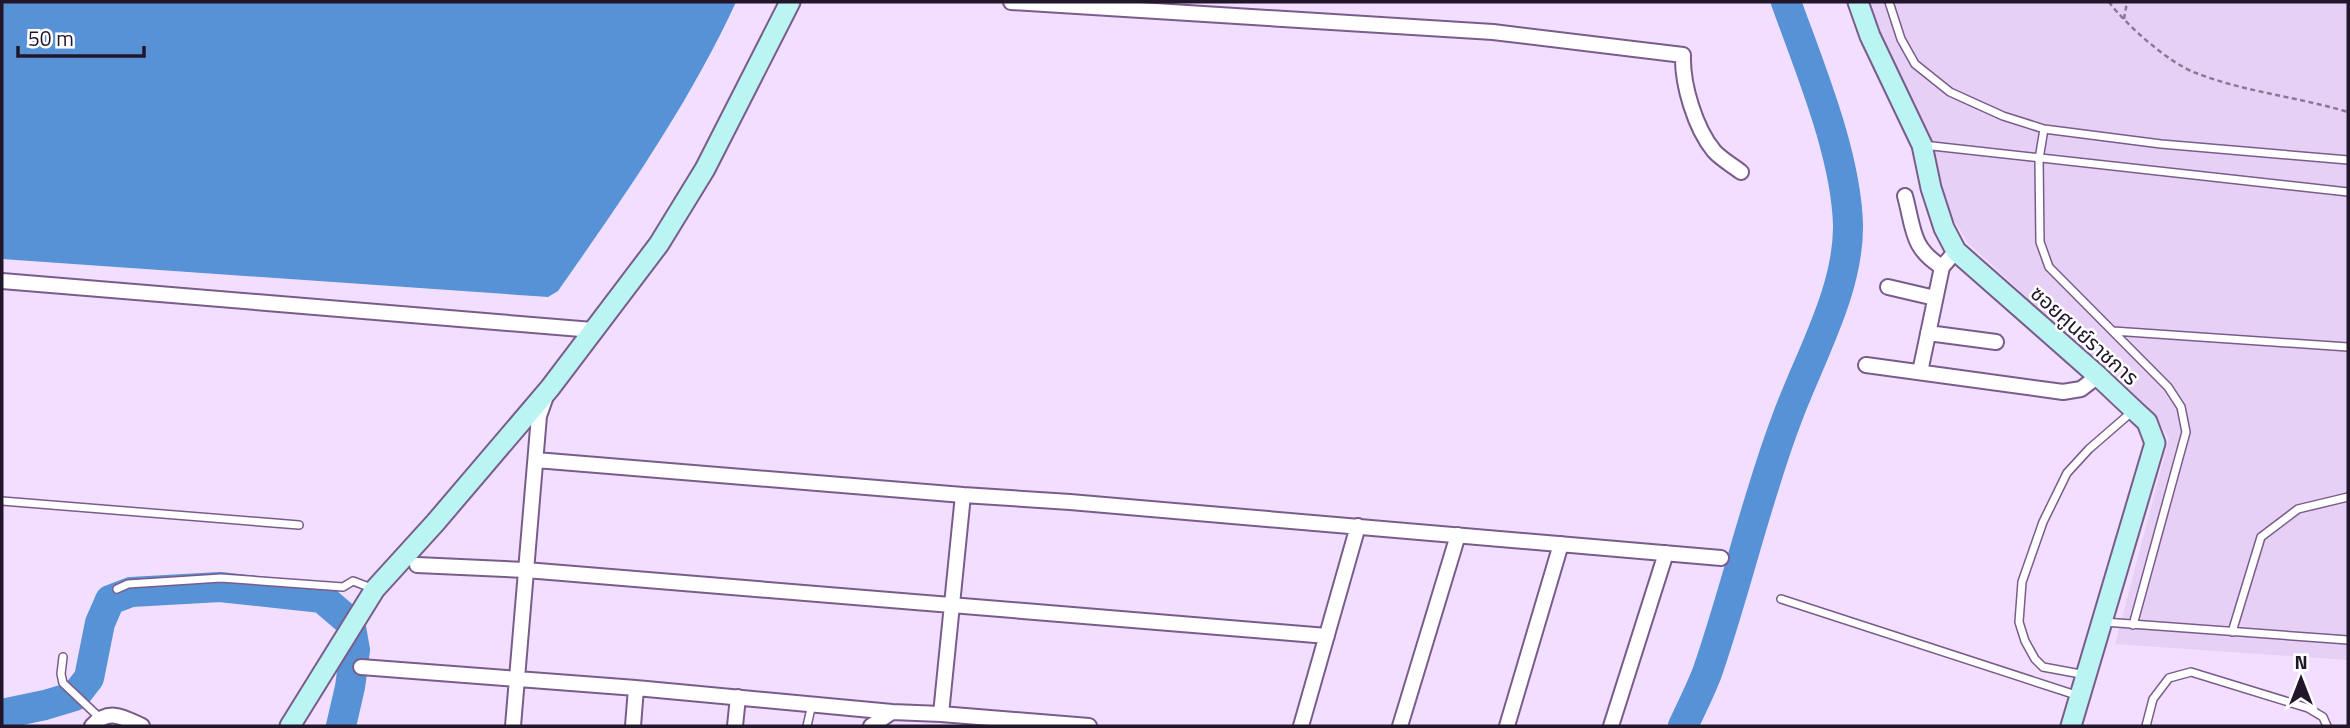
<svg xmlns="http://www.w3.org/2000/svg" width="2350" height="728" viewBox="0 0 2350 728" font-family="'Titillium Web','Noto Sans Thai',sans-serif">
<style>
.built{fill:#e7d0f5}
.water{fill:#5692d5}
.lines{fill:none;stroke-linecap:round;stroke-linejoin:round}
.river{stroke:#5692d5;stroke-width:30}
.lane-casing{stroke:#7a5c8c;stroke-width:10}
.street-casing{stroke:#7a5c8c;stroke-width:18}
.secondary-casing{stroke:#7a5c8c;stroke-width:23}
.path{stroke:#897994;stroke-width:2.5;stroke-dasharray:5 3.5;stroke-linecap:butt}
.lane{stroke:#fff;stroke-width:7}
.street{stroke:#fff;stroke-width:14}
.secondary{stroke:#baf5f4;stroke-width:19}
.labels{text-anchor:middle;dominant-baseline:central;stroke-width:5;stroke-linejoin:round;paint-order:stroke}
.street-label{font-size:21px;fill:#22162a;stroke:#fff}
</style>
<rect width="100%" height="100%" fill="#f2deff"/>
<!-- built -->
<path class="built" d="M 1862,2 L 2348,2 L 2348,660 L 2115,644 L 2169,439 L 2154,414 L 1968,243 L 1942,201 Z"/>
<!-- water -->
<path class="water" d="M 2,2 L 736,2 C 688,106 623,198 558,291 L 548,297 L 2,259 Z"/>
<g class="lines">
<!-- river -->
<path class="river" d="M 2,714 L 45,705 L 75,696 L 89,678 L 100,623 L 110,600 L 131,592 L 220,587 L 322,598 L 350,622 L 355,650 L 350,687 L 341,726
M 1683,726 C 1691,709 1700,691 1707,673 C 1736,590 1755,503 1786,421 C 1808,360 1849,291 1848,225 C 1846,154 1810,69 1786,2"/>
<!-- lane casing -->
<g class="lane-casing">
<path id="lane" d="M 1889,2 L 1901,39 L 1915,64 L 1950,92 L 2003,116 L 2044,129 L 2161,144 L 2348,160
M 2044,129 L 2039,159 L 2040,242 L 2049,267 L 2168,387 L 2181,407 L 2186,432 L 2133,625
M 1923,145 L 2348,192
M 2113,331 L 2348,347
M 2,501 L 299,525
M 117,589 L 128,584 L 221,578 L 343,587 L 353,581 L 374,589
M 1781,599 L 2079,696
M 2104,622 L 2348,640
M 2232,632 L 2261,537 L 2298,509 L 2348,497
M 63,657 L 61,674 L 63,683 L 100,718
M 2086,675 L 2043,667 L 2035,659 L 2025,641 L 2019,622 L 2022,582 L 2043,522 L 2067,473 L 2089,449 L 2134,410
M 807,726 L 812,704
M 2146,726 L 2153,699 L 2169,678 L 2191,672 L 2308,708 L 2323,717 L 2327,726"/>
</g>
<!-- street casing -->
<g class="street-casing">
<path id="street" d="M 1011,2 L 1493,32 L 1683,55 C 1682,84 1695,128 1714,151 C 1721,159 1732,165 1741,172
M 1905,196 C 1914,229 1911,248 1942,267
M 2,281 L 593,330
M 1888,287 L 1935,298
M 1928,333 L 1996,342
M 1866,365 L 2063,392 L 2081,389 L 2098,376
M 1920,372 L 1942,267 L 1956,251
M 536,460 L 963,495 L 1070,502 L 1721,558
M 417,565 L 526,570 L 1327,636
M 361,667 L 636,688 L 892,712 L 941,714 L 1089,726
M 941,714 L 963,495
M 92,726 C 109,708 123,717 142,726
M 513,726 L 539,416 L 545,399
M 633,726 L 636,688
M 735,726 L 738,697
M 871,726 L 892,712
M 1301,726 L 1358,526
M 1400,726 L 1458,535
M 1507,726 L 1561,544
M 1611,726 L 1666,553"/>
</g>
<!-- secondary casing -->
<g class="secondary-casing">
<path id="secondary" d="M 1858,2 L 1870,36 L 1922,145 L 1931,188 L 1944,228 L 1956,251 L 2098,376 L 2134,410 L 2147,422 L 2155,443 L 2071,726
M 290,726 L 375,589 L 435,523 L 550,388 L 659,244 L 705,169 L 790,2"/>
</g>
<!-- path -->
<path class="path" d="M 2109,2 C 2125,24 2170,64 2196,73 C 2245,92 2298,97 2348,112
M 2124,19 L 2127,2"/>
<!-- lane -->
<use href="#lane" class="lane"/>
<!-- street -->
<use href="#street" class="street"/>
<!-- secondary -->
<use href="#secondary" class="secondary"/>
</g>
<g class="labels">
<!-- street labels -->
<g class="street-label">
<text transform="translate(2085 335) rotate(42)">ซอยศูนย์ราชการ</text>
</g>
</g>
<!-- border -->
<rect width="2350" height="728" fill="none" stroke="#22162a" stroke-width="7"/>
<!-- north arrow -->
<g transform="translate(2301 679)" stroke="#ffffff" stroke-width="5" paint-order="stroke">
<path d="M0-5L12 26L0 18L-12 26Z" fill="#22162a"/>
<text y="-10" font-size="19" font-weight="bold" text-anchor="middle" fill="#22162a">N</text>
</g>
<!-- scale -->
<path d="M18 46v10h126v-10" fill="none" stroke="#22162a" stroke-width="3.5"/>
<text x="28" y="46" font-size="21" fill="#22162a" stroke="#ffffff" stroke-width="5" paint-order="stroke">50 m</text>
</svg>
